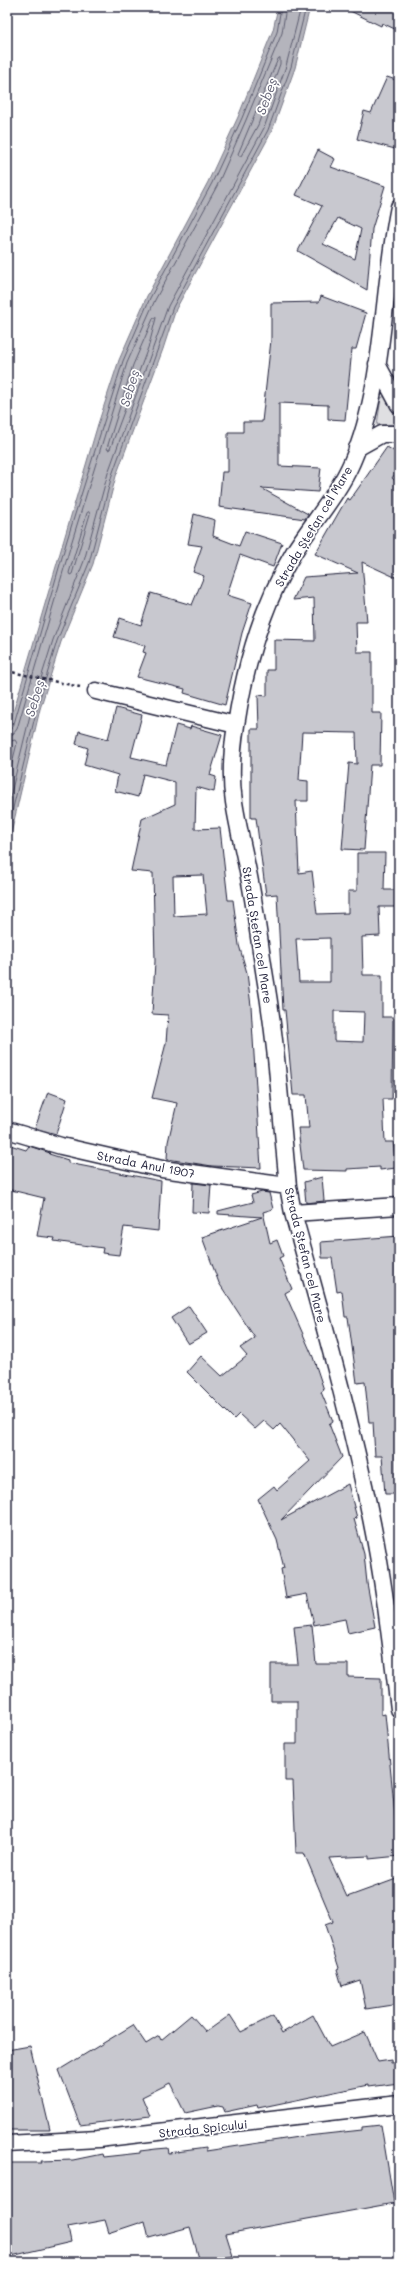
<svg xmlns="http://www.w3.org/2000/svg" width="406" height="2269" viewBox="0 0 406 2269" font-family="Mali,sans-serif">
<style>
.green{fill:#dfdfe2;stroke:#80808e}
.water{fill:#b4b4bc;stroke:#7a7a88}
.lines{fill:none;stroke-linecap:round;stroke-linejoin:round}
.shore{stroke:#5c5c6f;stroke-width:1}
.building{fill:#c8c8cf;stroke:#22223b;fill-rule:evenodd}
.minor-casing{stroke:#22223b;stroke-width:19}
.path{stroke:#22223b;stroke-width:2.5;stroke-dasharray:3 3;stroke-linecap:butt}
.minor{stroke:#fff;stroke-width:16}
.labels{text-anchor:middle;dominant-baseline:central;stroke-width:3.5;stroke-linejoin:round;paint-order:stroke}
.street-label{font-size:12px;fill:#22223b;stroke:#fff}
.water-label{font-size:13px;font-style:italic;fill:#5c5c6f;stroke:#fff}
</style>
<rect width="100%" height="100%" fill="#fff"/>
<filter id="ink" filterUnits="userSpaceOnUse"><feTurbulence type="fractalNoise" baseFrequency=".025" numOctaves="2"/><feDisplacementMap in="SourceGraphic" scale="8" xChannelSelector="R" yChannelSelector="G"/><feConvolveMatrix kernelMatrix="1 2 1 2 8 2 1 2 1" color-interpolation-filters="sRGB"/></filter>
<g filter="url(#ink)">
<!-- green -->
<path class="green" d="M 385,396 L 399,420 L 399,424 L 377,425 L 381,398 Z"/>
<!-- water -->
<path class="water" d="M 278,7 L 310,7 L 295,68 L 272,131 L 176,309 L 163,349 L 116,476 L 93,564 L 61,642 L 40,709 L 7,851 L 7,733 L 98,424 L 119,360 L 147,296 L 208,182 L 238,117 L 273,30 Z"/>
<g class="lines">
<!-- shore -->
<path class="shore" d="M 280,58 L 280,64 L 258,125 L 241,156 L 239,156 L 238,154 L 278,59 Z
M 156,318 L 149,345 L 110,449 L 108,450 L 107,448 L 133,365 L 153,319 Z
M 89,512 L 90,514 L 72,574 L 70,575 L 69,573 L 87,513 Z
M 7,731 L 13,727 L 67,540 L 123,361 L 150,298 L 212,183 L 242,118 L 277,32 L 281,7
M 7,736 L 13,734 L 17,729 L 72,541 L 127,363 L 155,300 L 217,186 L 246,120 L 282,33 L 286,7
M 7,742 L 15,740 L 17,743 L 7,784
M 7,810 L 32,707 L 53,640 L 84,561 L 108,473 L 168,306 L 264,128 L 286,66 L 301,7
M 7,833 L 37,708 L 57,641 L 89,563 L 112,475 L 173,307 L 268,130 L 291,67 L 306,7"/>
</g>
<!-- building -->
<path class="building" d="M 342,7 L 399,7 L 399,31 L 382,23 L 381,26 Z
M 387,77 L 399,81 L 399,133 L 395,149 L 357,139 L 364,111 L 371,113 Z
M 318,150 L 335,159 L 331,167 L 385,186 L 372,229 L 367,290 L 298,251 L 322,206 L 296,195 ZM 338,218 L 361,229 L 355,259 L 323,244 Z
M 321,296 L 366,313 L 356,349 L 352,349 L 345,420 L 328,419 L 328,405 L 279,403 L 279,466 L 321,468 L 318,492 L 261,488 L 308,514 L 305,519 L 219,507 L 222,472 L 228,472 L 228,432 L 243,432 L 243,422 L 262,422 L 271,340 L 271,303 L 319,302 Z
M 387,447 L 399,454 L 399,468 L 392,478 L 399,484 L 399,579 L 362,562 L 367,622 L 356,622 L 357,652 L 372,652 L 372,713 L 381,713 L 380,765 L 370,765 L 364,850 L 342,849 L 349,763 L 357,764 L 356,733 L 302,732 L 299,780 L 308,781 L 308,801 L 296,801 L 299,873 L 312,871 L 317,914 L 348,913 L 348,891 L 357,891 L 357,853 L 385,853 L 384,890 L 399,890 L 399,907 L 379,907 L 380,936 L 362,937 L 363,975 L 382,975 L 382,1017 L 393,1017 L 392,1099 L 383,1099 L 385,1142 L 393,1142 L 396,1168 L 380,1170 L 380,1167 L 347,1169 L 347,1171 L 303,1170 L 298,1128 L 309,1128 L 306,1095 L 293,1095 L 285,1010 L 283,1010 L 277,894 L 266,895 L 256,818 L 251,818 L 251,729 L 259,729 L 258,695 L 267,696 L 267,670 L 274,670 L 274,640 L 315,641 L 314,598 L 293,600 L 304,577 L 358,573 L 315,554 L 347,498 L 350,500 ZM 330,938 L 330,982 L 299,982 L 296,939 ZM 334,1011 L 364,1012 L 363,1042 L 334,1041 Z
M 194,514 L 215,520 L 213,536 L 239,546 L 245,531 L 282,543 L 273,567 L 240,555 L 227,595 L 252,603 L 242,633 L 225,705 L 184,693 L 185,689 L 137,677 L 146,653 L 143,652 L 145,646 L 114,637 L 120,618 L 141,625 L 151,593 L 192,605 L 204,576 L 193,572 L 202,546 L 188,544 Z
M 116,708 L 142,715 L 131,757 L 166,765 L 176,725 L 190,729 L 191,726 L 222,735 L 210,775 L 216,777 L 214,792 L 196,787 L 195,829 L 220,828 L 228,900 L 233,900 L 239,945 L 247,973 L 251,1006 L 261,1168 L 212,1166 L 167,1159 L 168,1142 L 177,1103 L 152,1098 L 166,1043 L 168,1015 L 152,1014 L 155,961 L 153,873 L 131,871 L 142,819 L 175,804 L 175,782 L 143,774 L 138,797 L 115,791 L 118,775 L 84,765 L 88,748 L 76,744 L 79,731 L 108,739 ZM 203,875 L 207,914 L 174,916 L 173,876 Z
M 48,1092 L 67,1099 L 56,1134 L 35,1128 Z
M 7,1144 L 26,1150 L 29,1146 L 50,1153 L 49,1154 L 68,1160 L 68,1163 L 161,1181 L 158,1231 L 124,1227 L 119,1255 L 102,1253 L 103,1248 L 54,1241 L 55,1238 L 37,1236 L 44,1198 L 7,1189 Z
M 322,1177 L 324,1201 L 306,1203 L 304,1182 Z
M 193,1183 L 211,1185 L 209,1213 L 192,1212 Z
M 262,1192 L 269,1193 L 273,1209 L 263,1212 L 270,1243 L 277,1240 L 283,1256 L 279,1258 L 292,1289 L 285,1293 L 313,1357 L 324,1390 L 321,1392 L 333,1421 L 329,1424 L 342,1457 L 281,1520 L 348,1484 L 357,1518 L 354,1519 L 364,1554 L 367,1583 L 375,1627 L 348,1633 L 345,1619 L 314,1625 L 307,1594 L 286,1598 L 281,1569 L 284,1568 L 277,1540 L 258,1499 L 274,1486 L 277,1490 L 310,1461 L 280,1424 L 274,1430 L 264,1421 L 255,1429 L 239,1414 L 234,1419 L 187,1372 L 201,1356 L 222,1376 L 247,1356 L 240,1348 L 255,1338 L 219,1283 L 202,1237 L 262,1217 L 218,1214 L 218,1211 L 253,1202 L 251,1195 Z
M 399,1236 L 399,1494 L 385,1494 L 382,1456 L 375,1456 L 373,1422 L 369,1422 L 365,1382 L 357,1383 L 348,1317 L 345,1317 L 342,1291 L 337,1292 L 332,1258 L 322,1258 L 321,1242 Z
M 189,1306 L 207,1333 L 188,1344 L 171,1318 Z
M 312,1625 L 316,1664 L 348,1664 L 348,1677 L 381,1678 L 381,1715 L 385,1714 L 399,1856 L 369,1859 L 369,1856 L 329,1858 L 347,1897 L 399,1878 L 399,2004 L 366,2009 L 360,1980 L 342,1986 L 337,1969 L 339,1968 L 325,1925 L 333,1922 L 304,1853 L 296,1853 L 293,1781 L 285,1781 L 285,1744 L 297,1744 L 297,1701 L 271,1701 L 271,1664 L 298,1664 L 294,1627 Z
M 191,2015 L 206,2032 L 230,2015 L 241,2032 L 273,2016 L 282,2033 L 313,2015 L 330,2047 L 365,2032 L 378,2062 L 391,2060 L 391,2063 L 399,2062 L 399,2083 L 368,2087 L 368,2085 L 258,2108 L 257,2105 L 225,2112 L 223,2107 L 218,2106 L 185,2113 L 170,2083 L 142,2097 L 150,2116 L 80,2125 L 59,2070 L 133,2025 L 146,2044 L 159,2036 L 161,2040 Z
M 30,2046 L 50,2130 L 7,2130 L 7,2050 Z
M 381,2125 L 394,2203 L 226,2234 L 233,2256 L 210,2262 L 200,2262 L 190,2227 L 149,2238 L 145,2221 L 109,2233 L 105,2220 L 68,2227 L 71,2242 L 7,2257 L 8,2163 L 42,2163 L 41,2161 L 73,2160 L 102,2154 L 103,2157 L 140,2153 L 140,2151 L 156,2149 L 168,2148 L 169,2153 L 206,2148 L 206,2151 L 298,2137 L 362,2130 L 362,2127 Z"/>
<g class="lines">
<!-- minor casing -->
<g class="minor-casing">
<path id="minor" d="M 399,207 C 382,287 385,387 352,462 C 338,494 313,522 294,552 C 263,604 245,665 236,725 C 232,750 230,777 234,802 C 238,828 245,855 250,882 C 256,913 260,946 265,977 C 277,1046 281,1116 288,1186 L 293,1213 C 321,1314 350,1415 371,1518 C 384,1581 391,1645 399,1709
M 377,364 L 399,405
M 357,448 L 382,434 L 399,434
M 96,691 L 236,725
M 7,1130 L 61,1146 L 162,1169 L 288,1186
M 293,1213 L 399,1206
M 7,2144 L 98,2139 L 399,2104"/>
</g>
<!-- path -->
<path class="path" d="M 7,671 L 80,687"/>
<!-- minor -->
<use href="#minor" class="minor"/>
</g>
</g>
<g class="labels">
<!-- street labels -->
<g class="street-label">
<text transform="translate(313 526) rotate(-59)">Strada Ștefan cel Mare</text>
<text transform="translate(258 935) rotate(81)">Strada Ștefan cel Mare</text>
<text transform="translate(146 1164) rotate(11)">Strada Anul 1907</text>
<text transform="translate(306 1255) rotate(76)">Strada Ștefan cel Mare</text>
<text transform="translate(203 2128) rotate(-6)">Strada Spicului</text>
</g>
<!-- water labels -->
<g class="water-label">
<text transform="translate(266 96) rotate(-70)">Sebeș</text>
<text transform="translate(129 388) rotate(-73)">Sebeș</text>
<text transform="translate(34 698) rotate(-73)">Sebeș</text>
</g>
</g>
<!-- margin -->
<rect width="406" height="2269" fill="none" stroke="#fff" stroke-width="24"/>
<rect x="12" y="12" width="382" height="2245" fill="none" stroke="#22223b" stroke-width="1.5" filter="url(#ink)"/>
</svg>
